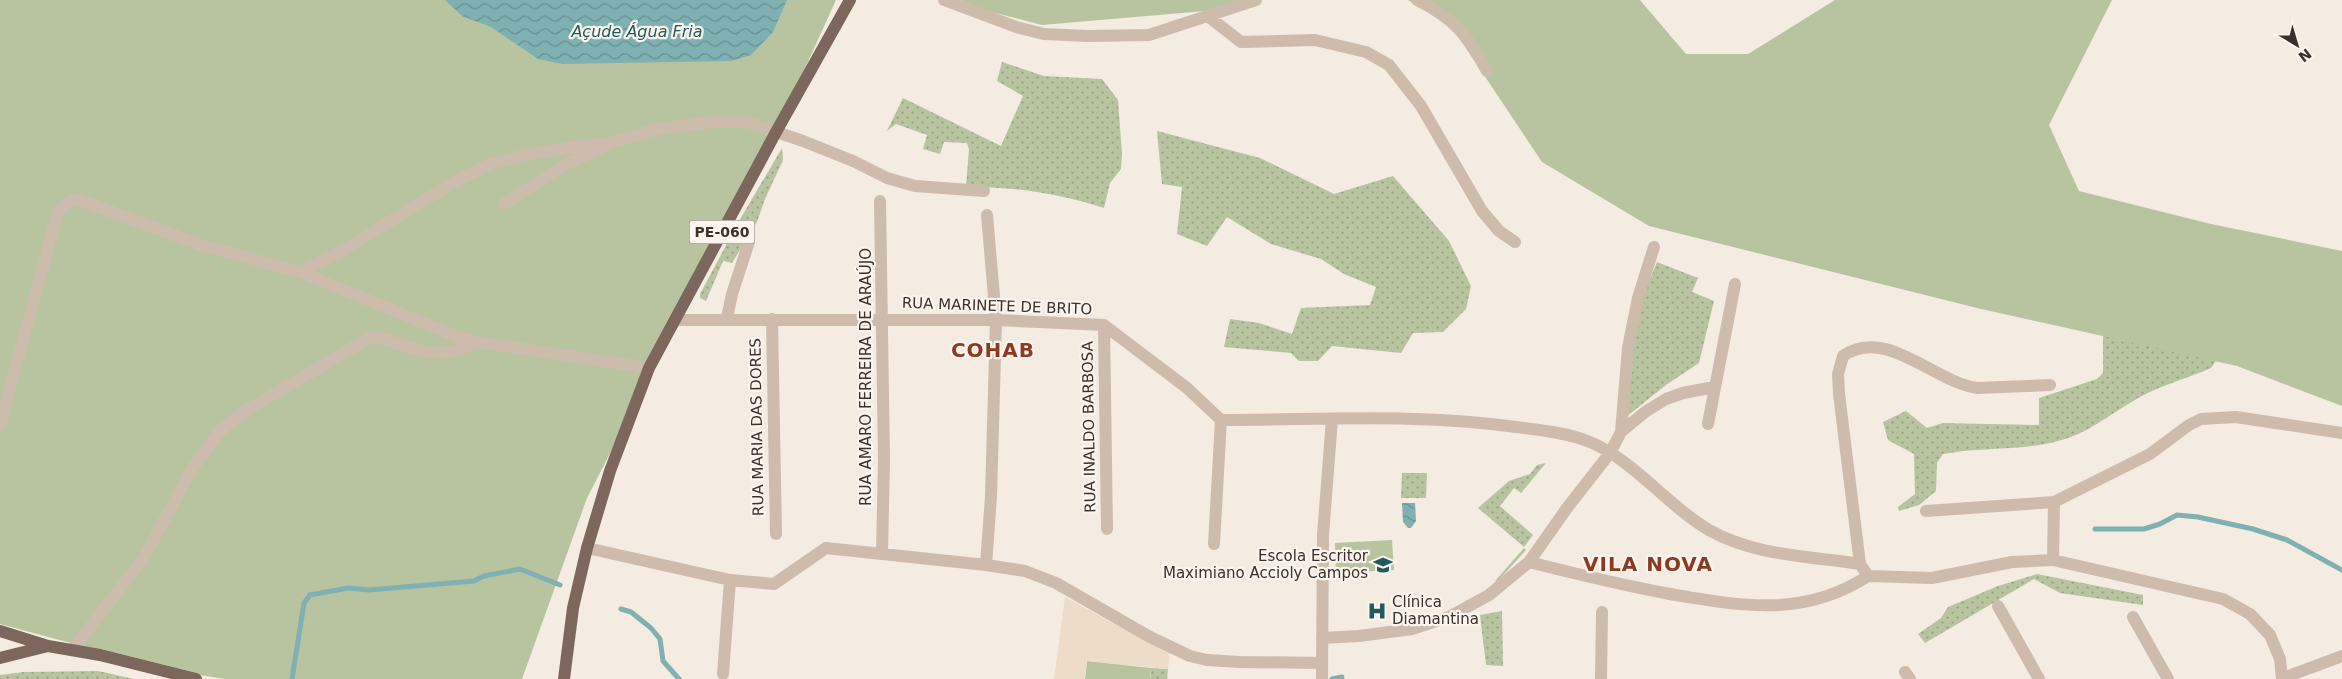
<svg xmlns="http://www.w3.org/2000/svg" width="2342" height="679" viewBox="0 0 2342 679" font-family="'DejaVu Sans',sans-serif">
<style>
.grass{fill:url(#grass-dots)}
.green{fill:#b8c4a0}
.plaza{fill:#ecdcc8}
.water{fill:url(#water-waves)}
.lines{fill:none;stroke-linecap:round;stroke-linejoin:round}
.stream{stroke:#7fb0b2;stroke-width:5}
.minor{stroke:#cdbbac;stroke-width:12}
.major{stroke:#7d675c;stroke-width:12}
.labels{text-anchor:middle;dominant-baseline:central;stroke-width:4.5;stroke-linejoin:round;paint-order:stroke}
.shield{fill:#fbf5ee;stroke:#756b66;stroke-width:1}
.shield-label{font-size:14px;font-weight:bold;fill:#3b302b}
.street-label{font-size:15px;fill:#3b302b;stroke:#fbf5ee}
.poi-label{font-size:15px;fill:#3b302b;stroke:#fbf5ee;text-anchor:end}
.water-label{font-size:16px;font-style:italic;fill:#1f5a5e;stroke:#fbf5ee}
.district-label{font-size:20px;font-weight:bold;letter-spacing:1px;fill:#8c3b22;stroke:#fbf5ee}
</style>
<defs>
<pattern id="grass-dots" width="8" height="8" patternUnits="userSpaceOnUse" patternTransform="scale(1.25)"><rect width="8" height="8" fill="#b8c4a0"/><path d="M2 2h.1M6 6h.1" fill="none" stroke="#97a083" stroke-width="1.8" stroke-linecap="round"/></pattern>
<pattern id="water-waves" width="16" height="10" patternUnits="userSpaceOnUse" patternTransform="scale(1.25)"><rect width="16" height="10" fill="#7fb0b2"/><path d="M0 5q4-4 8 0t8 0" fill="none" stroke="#699091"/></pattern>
</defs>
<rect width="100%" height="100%" fill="#f4ebe1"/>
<!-- grass -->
<path class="grass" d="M 1002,62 L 1044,76 L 1102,79 L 1118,100 L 1122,154 L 1121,169 L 1110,183 L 1104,208 C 1062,194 1010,186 966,187 L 969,149 L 967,143 L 944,142 L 940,154 L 923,149 L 927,135 L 896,124 L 887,131 L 903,98 L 1001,146 L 1023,96 L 997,81 Z
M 1157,131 L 1260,158 L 1334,194 L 1393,176 L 1449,241 L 1471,286 L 1466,309 L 1443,332 L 1413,333 L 1401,353 L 1332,346 L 1318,361 L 1299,361 L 1291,353 L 1224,347 L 1230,319 L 1259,323 L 1292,334 L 1301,308 L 1370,305 L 1376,287 L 1344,274 L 1321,259 L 1271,244 L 1227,217 L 1207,246 L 1177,234 L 1182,187 L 1162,184 Z
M 782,148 L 783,160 L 765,199 L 757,222 L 732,263 L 723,261 L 706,301 L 700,298 L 700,294 L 739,221 Z
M 1657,262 L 1698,278 L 1692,292 L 1714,301 L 1699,363 L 1666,385 L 1626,417 L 1637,311 Z
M 2103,328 L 2217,359 L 2211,368 C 2188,378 2162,385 2140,397 C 2116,410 2094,429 2068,438 C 2027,452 1985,446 1943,454 L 1937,463 L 1936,491 L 1919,505 L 1899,511 L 1898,507 L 1915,494 L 1914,454 L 1888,440 L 1883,422 L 1906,411 L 1927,428 L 1943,423 L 2039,425 L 2039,398 L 2097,379 L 2103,373 Z
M 1546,463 L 1521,493 L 1514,488 L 1500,506 L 1533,535 L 1524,547 L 1478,508 L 1509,481 L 1530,474 L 1537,465 Z
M 1402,473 L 1427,473 L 1426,498 L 1401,498 Z
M 2037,574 L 2143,595 L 2143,605 L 2060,593 L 2034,579 L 1925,643 L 1918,634 L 1941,618 L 1948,607 L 1998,586 Z
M 1502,611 L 1503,666 L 1486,665 L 1480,615 Z
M 1151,668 L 1168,669 L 1167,679 L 1150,679 Z
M 98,671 L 134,679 L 0,679 L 0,675 L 24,672 Z"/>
<!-- green -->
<path class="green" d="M 0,0 L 836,0 L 776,132 L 587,498 L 522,679 L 225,679 L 175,671 L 0,624 Z
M 961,0 L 1255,0 L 1205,11 L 1042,25 L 980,9 Z
M 1408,0 L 1640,0 L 1686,54 L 1748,54 L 1835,0 L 2112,0 L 2049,125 L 2079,191 L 2211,224 L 2342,251 L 2342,406 L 2237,366 L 1981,309 L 1649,226 L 1542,162 L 1452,27 Z
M 1392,540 L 1394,570 L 1336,573 L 1335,543 Z
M 1524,548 L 1526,550 L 1497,582 L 1495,581 Z
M 1087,661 L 1151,668 L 1150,679 L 1085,679 Z"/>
<!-- plaza -->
<path class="plaza" d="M 1065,597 L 1112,623 L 1142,633 L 1170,648 L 1168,669 L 1087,661 L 1085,679 L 1054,679 Z"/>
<!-- water -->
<path class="water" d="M 445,0 L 787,0 L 773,32 L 751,55 L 731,61 L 562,64 L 538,59 L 491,27 L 462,16 Z
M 1402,503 L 1415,503 L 1416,521 L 1411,528 L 1408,528 L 1403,522 Z"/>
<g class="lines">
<!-- stream -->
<path class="stream" d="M 2095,529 L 2144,529 L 2160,524 L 2177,515 L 2198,517 L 2253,529 L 2287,540 L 2342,570
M 621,609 L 631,612 L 651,628 L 660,639 L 663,661 L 679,679
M 292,679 L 304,603 L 310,595 L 348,588 L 369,590 L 474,581 L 484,576 L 520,569 L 560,585
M 1332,679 L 1342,677"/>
<!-- minor -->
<path class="minor" d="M 944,0 L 1016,27 L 1044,34 L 1088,36 L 1149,35 L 1256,0
M 1417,0 C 1455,19 1467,35 1487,71
M 1209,17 L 1241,42 L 1315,40 L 1366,52 L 1389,65 L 1421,106 L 1482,211 L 1499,231 L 1515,242
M 880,201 L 884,460 L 882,553
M 504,204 L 563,166 L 614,142 L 657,129 L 722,121 L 747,122 L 803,141 L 853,161 L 887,178 L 915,186 L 984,191
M 300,272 L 340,252 L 456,181 L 493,163 L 528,154 L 604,143
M 727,318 L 732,294 L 749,242
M 772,319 L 776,534
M 674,320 L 996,320 L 1104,325 L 1187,388 L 1221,420 C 1320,420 1419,413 1516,427 C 1541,430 1568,433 1590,442 C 1632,459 1669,507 1709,530 C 1755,556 1808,556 1860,564 L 1868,576
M 1104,325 L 1107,529
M 1708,424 L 1735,284
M 0,425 L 58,211 L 70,201 L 77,199 L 204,246 L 300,272 L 456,336 L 477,342 L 649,368
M 1621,432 L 1628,348 L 1638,298 L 1654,247
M 1926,511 L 2054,502 L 2150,454 L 2189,425 L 2201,419 L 2236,417 L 2342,433
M 1214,544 L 1221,420
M 587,548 L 730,580 L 774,584 L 826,548 L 986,565 L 1025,571 L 1056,583 L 1150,637 L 1190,656 L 1207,660 L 1240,662 L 1322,663
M 2053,560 L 2054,502
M 1529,562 C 1576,574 1622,585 1670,594 C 1741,606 1804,618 1868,576
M 1860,564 L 1839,394 L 1838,374 L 1843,356 C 1886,326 1934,382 1977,388 L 2050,385
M 986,565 L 991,496 L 996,320 L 987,215
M 1868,576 L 1932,578 L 2012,562 L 2053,560 L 2223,599 L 2250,614 L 2270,635 L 2280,659 L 2282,679
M 1998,606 L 2039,679
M 2133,617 L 2168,679
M 1322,638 L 1359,636 L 1412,629 L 1449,617 L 1489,595 L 1529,562 L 1567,508 L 1610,453 L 1621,432 L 1645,412 L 1666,399 L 1683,393 L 1714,387
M 72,650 L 143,559 L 192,469 L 218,433 L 240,414 L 371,337 L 377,337 C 401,343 425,357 451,352 C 459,351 469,346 477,342
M 1905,672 L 1910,679
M 723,674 L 730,580
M 2283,678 L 2342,656
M 1322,679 L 1323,535 L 1332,419
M 1601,679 L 1602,612"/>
<!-- major -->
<path class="major" d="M 0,631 L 48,646
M 0,658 L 48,646 L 100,655 L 196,679
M 564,679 L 573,608 L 587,548 L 610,471 L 649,368 L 776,132 L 850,0"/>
</g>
<!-- icons -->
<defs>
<g id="school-bare" transform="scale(1.5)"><path d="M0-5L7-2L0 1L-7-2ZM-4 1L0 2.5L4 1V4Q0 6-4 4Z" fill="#1f5a5e" stroke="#fbf5ee" stroke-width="2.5" paint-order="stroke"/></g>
<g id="hospital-bare" transform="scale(1.5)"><path d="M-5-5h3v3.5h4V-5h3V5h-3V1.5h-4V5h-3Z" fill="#1f5a5e" stroke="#fbf5ee" stroke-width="2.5" paint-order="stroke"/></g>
</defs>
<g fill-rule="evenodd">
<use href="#school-bare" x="1383" y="565"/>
<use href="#hospital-bare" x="1377" y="611"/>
</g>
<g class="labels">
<!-- shield labels -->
<rect class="shield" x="689.5" y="220.5" width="65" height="23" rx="4"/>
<g class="shield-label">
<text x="722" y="232">PE-060</text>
</g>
<!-- street labels -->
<g class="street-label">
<text transform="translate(997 306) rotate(2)">RUA MARINETE DE BRITO</text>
<text transform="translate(866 377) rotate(-90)">RUA AMARO FERREIRA DE ARAÚJO</text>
<text transform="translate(757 427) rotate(-91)">RUA MARIA DAS DORES</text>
<text transform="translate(1089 427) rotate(-91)">RUA INALDO BARBOSA</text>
</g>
<!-- poi labels -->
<g class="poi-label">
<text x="1368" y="556">Escola Escritor<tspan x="1368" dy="17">Maximiano Accioly Campos</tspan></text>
<text x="1392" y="602" text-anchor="start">Clínica<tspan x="1392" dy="17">Diamantina</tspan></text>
</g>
<!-- water labels -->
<g class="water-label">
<text x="637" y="31">Açude Água Fria</text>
</g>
<!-- district labels -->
<g class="district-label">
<text x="993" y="350">COHAB</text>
<text x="1648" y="564">VILA NOVA</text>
</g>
</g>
<!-- north arrow -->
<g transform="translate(2297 45) rotate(142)" stroke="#fbf5ee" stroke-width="4" paint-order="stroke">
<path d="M0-4L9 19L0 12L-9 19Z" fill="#3b302b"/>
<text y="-8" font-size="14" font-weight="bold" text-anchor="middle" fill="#3b302b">N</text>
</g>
</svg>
